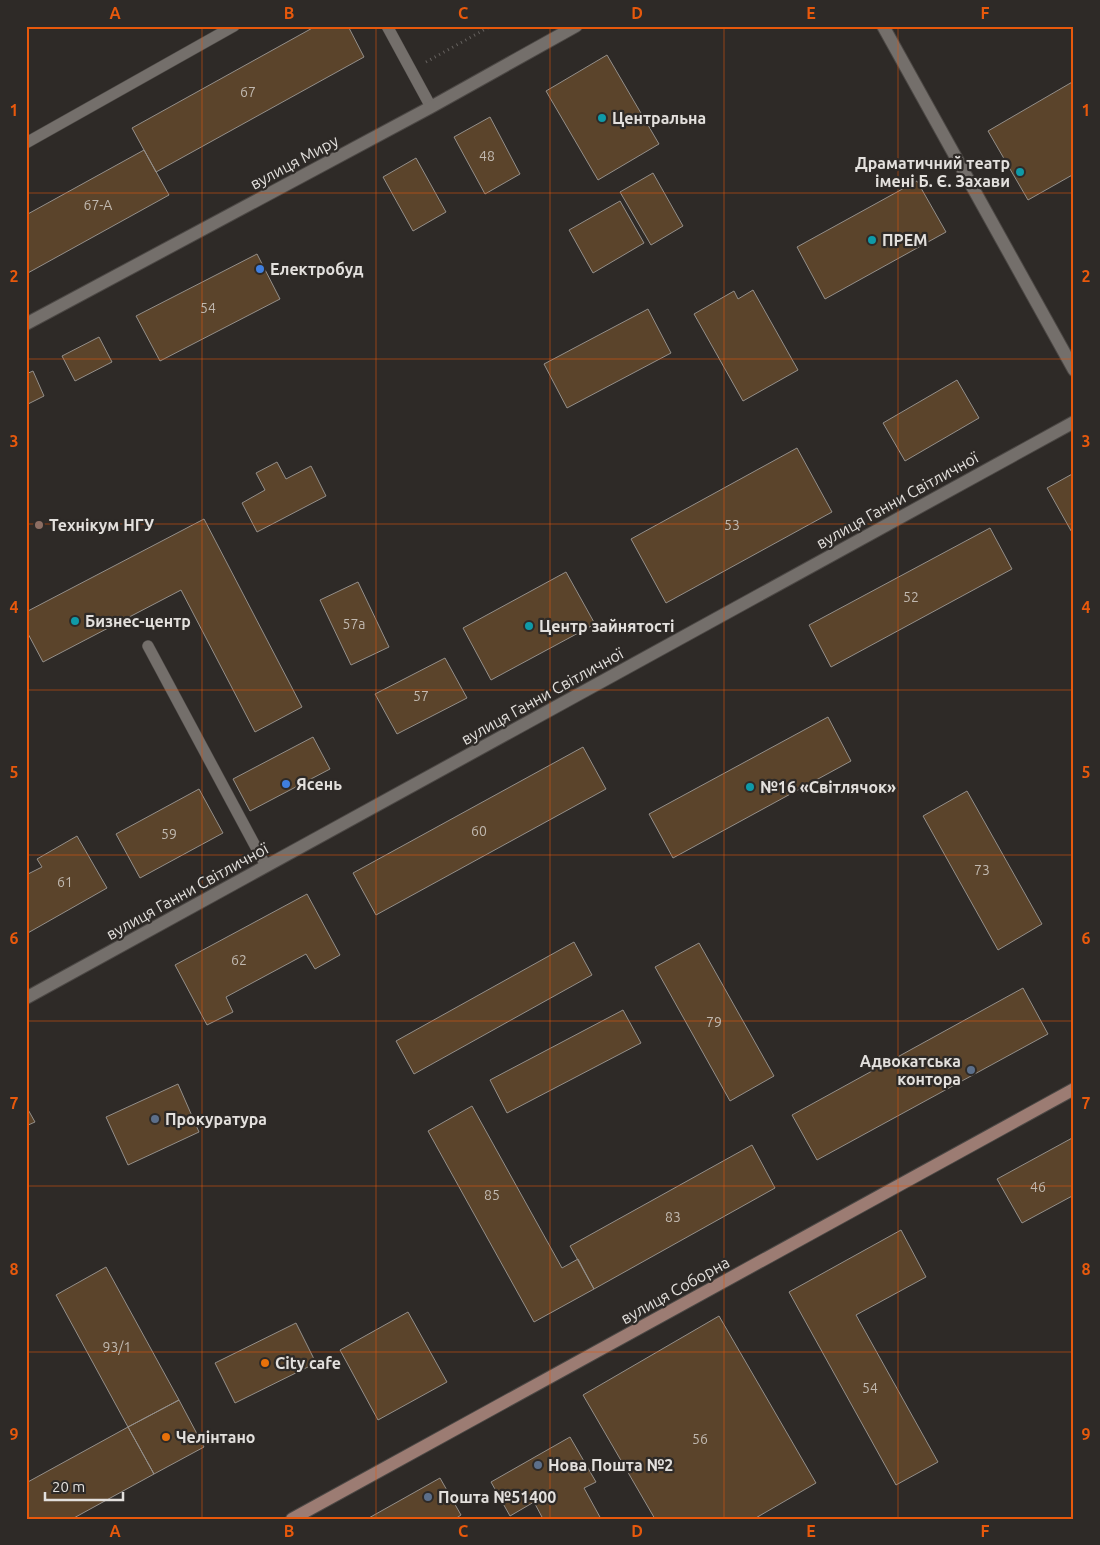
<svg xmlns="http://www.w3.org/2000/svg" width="1100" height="1545" viewBox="0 0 1100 1545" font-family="Ubuntu,sans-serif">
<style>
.building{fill:#5b442b;stroke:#948f8a}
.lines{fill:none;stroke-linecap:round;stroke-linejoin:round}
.lane-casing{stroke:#4c4845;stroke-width:12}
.street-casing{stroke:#4c4845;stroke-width:14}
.secondary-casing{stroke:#4c4845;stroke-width:14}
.path{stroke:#66625f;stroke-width:3;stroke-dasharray:1 4;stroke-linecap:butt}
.lane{stroke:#746f6b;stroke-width:11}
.street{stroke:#746f6b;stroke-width:12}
.secondary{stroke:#9c7c73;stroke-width:12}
.grid{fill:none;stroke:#e8590c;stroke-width:1;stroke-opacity:0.55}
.culture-dot{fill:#0f9aa8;stroke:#2e2a27;stroke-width:2}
.shop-dot{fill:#3f7fe0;stroke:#2e2a27;stroke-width:2}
.education-dot{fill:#8d6e63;stroke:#2e2a27;stroke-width:2}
.service-dot{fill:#5c6f8a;stroke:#2e2a27;stroke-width:2}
.food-dot{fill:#e8710a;stroke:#2e2a27;stroke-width:2}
.labels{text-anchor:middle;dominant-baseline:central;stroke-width:4.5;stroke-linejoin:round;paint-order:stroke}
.number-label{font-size:14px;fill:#c1b9b0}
.poi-label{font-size:16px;font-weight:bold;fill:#e3e0dd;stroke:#2e2a27;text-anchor:start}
.street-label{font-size:16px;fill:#e3e0dd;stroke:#2e2a27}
.neatline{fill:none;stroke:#e8590c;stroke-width:2}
.grid-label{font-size:16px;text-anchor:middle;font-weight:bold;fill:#e8590c}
</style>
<rect width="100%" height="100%" fill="#2e2a27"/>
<!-- building -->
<path class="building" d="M 316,26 L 348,26 L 364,57 L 156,172 L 132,128 Z
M 607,55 L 659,144 L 598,180 L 546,91 Z
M 1074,81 L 1074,174 L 1028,200 L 988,131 Z
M 490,117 L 520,174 L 485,194 L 454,137 Z
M 144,150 L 169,195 L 26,274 L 26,215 Z
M 416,158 L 446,212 L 413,231 L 383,177 Z
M 653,173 L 683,226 L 651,245 L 620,192 Z
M 917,181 L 946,232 L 825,299 L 797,247 Z
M 620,201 L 644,243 L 593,273 L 569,230 Z
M 257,254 L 280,299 L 160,361 L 136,316 Z
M 753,290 L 798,370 L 743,401 L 694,314 L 734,291 L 738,299 Z
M 648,309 L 671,353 L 567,408 L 544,364 Z
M 99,337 L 112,362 L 75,381 L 62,356 Z
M 33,371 L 44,396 L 26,405 L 26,374 Z
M 957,380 L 979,418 L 905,461 L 883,423 Z
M 797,448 L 832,512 L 666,603 L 631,539 Z
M 277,462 L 286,479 L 311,466 L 326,496 L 257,532 L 242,503 L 265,490 L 256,473 Z
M 1074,473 L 1074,536 L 1047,488 Z
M 204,519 L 302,707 L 255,732 L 181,590 L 43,662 L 26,630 L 26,612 Z
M 990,528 L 1012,569 L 831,667 L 809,625 Z
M 566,572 L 595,624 L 491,680 L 463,628 Z
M 358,582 L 389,647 L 351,665 L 320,600 Z
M 445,658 L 467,698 L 397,734 L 375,694 Z
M 828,717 L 851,761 L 673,858 L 649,814 Z
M 313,737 L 330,769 L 250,811 L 233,779 Z
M 583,747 L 606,789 L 376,915 L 353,873 Z
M 199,789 L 223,833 L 140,878 L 116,834 Z
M 967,791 L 1042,924 L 998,950 L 923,816 Z
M 77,836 L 107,888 L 26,934 L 26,875 L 42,867 L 37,859 Z
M 307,894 L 340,955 L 315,969 L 306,954 L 226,997 L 233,1012 L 207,1025 L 175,965 Z
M 574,942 L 592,975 L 414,1074 L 396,1041 Z
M 699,943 L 774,1076 L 730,1101 L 655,967 Z
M 1023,988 L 1048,1034 L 817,1160 L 792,1115 Z
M 623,1010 L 641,1043 L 507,1113 L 490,1080 Z
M 178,1084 L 199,1132 L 128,1165 L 106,1117 Z
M 26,1106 L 35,1122 L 26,1126 Z
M 472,1106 L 562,1268 L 578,1259 L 594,1289 L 534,1322 L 428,1131 Z
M 1074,1137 L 1074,1195 L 1022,1223 L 997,1179 Z
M 752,1145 L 775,1188 L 594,1289 L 570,1246 Z
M 901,1230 L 926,1277 L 856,1315 L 938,1462 L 896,1485 L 789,1292 Z
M 106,1267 L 179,1400 L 128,1427 L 56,1295 Z
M 408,1312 L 447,1382 L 378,1420 L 340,1350 Z
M 719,1316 L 816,1483 L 754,1519 L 655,1519 L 583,1395 Z
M 296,1323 L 316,1363 L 235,1403 L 215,1363 Z
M 179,1400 L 204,1447 L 154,1474 L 128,1427 Z
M 128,1427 L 154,1474 L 72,1519 L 26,1519 L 26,1483 Z
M 570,1437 L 596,1482 L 584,1488 L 601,1519 L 543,1519 L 534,1502 L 510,1516 L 491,1482 Z
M 440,1478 L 461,1515 L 455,1519 L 367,1519 Z"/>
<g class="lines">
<!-- lane casing -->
<g class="lane-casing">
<path id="lane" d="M 387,26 L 431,107
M 26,143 L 234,26
M 148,646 L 266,866"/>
</g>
<!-- street casing -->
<g class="street-casing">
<path id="street" d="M 883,26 L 1074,370
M 26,324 L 431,107 L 576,26
M 26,998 L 1074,422"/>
</g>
<!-- secondary casing -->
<g class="secondary-casing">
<path id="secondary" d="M 292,1519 L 1074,1089"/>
</g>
<!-- path -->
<path class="path" d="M 426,62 L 491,26"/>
<!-- lane -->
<use href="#lane" class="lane"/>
<!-- street -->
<use href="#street" class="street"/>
<!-- secondary -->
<use href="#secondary" class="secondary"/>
</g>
<!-- grid -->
<path class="grid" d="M 202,26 L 202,1519M 376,26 L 376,1519M 550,26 L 550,1519M 724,26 L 724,1519M 898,26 L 898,1519M 26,193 L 1074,193M 26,359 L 1074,359M 26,524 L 1074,524M 26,690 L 1074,690M 26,855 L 1074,855M 26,1021 L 1074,1021M 26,1186 L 1074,1186M 26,1352 L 1074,1352"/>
<!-- markers -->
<g class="culture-dot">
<circle cx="602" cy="118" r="5"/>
<circle cx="1020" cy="172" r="5"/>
<circle cx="872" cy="240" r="5"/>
<circle cx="75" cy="621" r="5"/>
<circle cx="529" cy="626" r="5"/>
<circle cx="750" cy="787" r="5"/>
</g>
<g class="shop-dot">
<circle cx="260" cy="269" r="5"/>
<circle cx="286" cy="784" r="5"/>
</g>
<circle class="education-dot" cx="39" cy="525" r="5"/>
<g class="service-dot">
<circle cx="971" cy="1070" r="5"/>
<circle cx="155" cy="1119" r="5"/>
<circle cx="538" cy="1465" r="5"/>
<circle cx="428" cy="1497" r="5"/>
</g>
<g class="food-dot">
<circle cx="265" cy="1363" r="5"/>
<circle cx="166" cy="1437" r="5"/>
</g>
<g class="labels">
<!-- number labels -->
<g class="number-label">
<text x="248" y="92">67</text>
<text x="487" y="156">48</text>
<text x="98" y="205">67-А</text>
<text x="208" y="308">54</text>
<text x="732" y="525">53</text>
<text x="911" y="597">52</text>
<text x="354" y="624">57а</text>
<text x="421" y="696">57</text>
<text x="479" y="831">60</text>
<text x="169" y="834">59</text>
<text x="982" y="870">73</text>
<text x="65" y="882">61</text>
<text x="239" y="960">62</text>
<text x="714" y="1022">79</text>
<text x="1038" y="1187">46</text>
<text x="492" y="1195">85</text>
<text x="673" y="1217">83</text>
<text x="117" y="1347">93/1</text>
<text x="870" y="1388">54</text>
<text x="700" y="1439">56</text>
</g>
<!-- poi labels -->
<g class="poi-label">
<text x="612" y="118">Центральна</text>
<text x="1010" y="163" text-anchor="end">Драматичний театр<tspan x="1010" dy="18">імені Б. Є. Захави</tspan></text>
<text x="882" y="240">ПРЕМ</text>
<text x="270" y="269">Електробуд</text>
<text x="49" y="525">Технікум НГУ</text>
<text x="85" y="621">Бизнес-центр</text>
<text x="539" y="626">Центр зайнятості</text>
<text x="296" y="784">Ясень</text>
<text x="760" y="787">№16 «Світлячок»</text>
<text x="961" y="1061" text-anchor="end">Адвокатська<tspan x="961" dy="18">контора</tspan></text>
<text x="165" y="1119">Прокуратура</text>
<text x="275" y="1363">City cafe</text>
<text x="176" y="1437">Челінтано</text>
<text x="548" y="1465">Нова Пошта №2</text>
<text x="438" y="1497">Пошта №51400</text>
</g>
<!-- street labels -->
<g class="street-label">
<text transform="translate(294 162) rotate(-28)">вулиця Миру</text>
<text transform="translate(897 500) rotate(-29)">вулиця Ганни Світличної</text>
<text transform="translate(542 696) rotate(-29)">вулиця Ганни Світличної</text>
<text transform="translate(187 891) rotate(-29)">вулиця Ганни Світличної</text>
<text transform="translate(675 1290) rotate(-29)">вулиця Соборна</text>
</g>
</g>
<!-- border -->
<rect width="1100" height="1545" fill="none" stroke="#2e2a27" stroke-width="55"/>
<!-- scale -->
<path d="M45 1492v8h78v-8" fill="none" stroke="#e3e0dd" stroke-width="2.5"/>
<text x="52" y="1492" font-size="15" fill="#e3e0dd" stroke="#2e2a27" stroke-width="4" paint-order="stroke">20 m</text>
<rect x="28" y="28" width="1044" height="1490" class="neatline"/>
<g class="grid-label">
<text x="115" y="19">A</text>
<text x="289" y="19">B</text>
<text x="463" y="19">C</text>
<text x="637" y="19">D</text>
<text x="811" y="19">E</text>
<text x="985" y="19">F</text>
<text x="14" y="116">1</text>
<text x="1086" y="116">1</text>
<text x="14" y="282">2</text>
<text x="1086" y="282">2</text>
<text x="14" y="447">3</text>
<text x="1086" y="447">3</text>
<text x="14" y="613">4</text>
<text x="1086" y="613">4</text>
<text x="14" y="778">5</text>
<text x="1086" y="778">5</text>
<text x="14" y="944">6</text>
<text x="1086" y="944">6</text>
<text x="14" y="1109">7</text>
<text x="1086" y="1109">7</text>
<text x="14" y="1275">8</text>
<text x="1086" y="1275">8</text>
<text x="14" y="1440">9</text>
<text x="1086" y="1440">9</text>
<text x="115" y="1537">A</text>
<text x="289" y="1537">B</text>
<text x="463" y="1537">C</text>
<text x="637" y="1537">D</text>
<text x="811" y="1537">E</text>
<text x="985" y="1537">F</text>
</g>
</svg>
